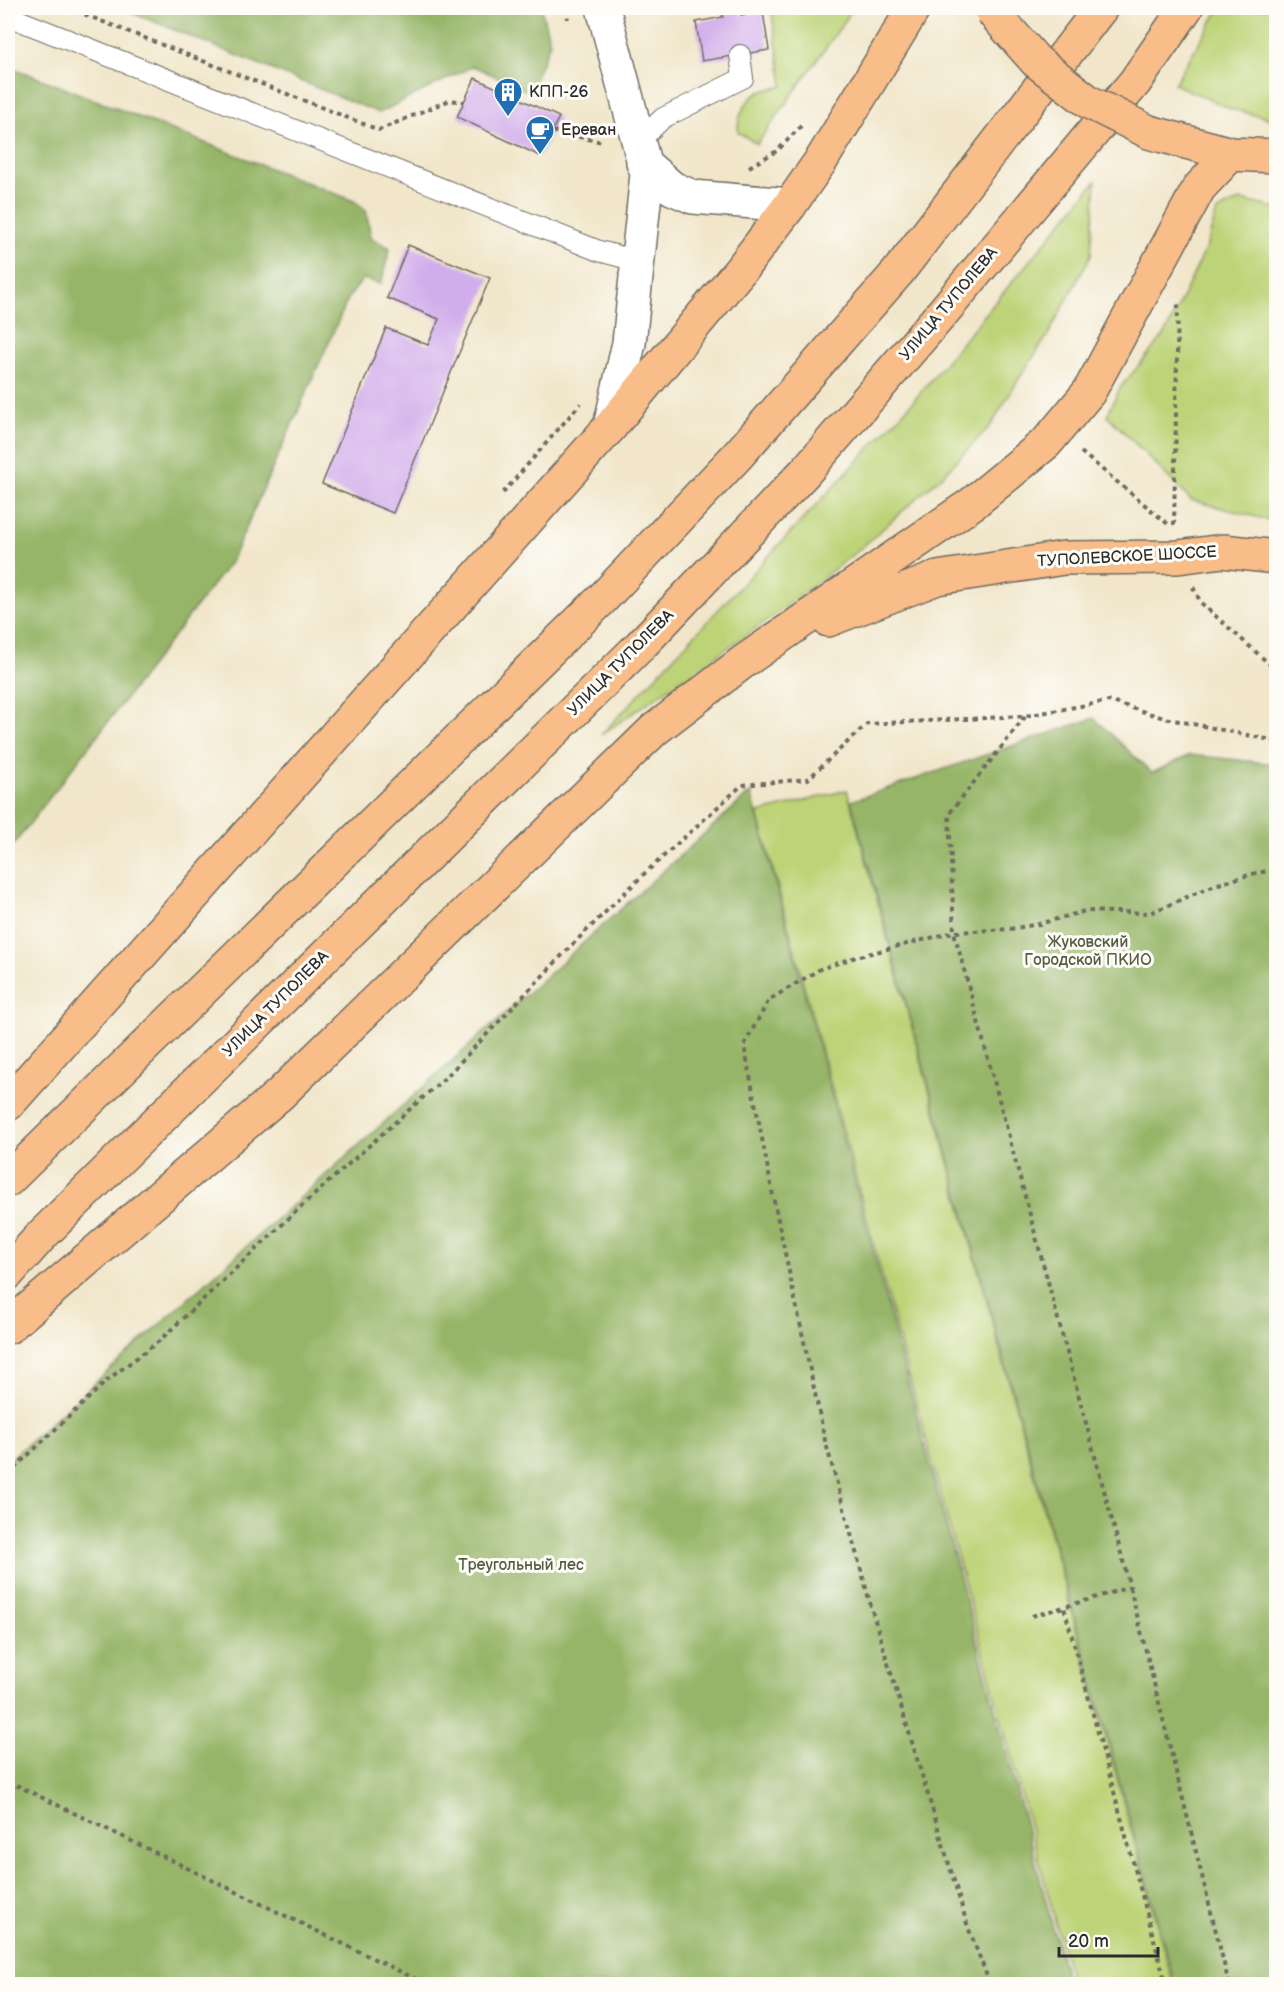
<svg xmlns="http://www.w3.org/2000/svg" width="1284" height="1992" viewBox="0 0 1284 1992" font-family="'Balsamiq Sans',sans-serif">
<style>
.green{fill:#bdd377;stroke:#747f51;stroke-width:1.5}
.forest{fill:#96b568;stroke:#60704a;stroke-width:1.5}
.building{fill:#d1adeb}
.lines{fill:none;stroke-linecap:round;stroke-linejoin:round}
.service-casing{stroke:#706c63;stroke-width:22}
.minor-casing{stroke:#706c63;stroke-width:36}
.primary-casing{stroke:#706c63;stroke-width:36}
.path{stroke:#706c63;stroke-width:4;stroke-dasharray:4.5 4.5;stroke-linecap:butt}
.service{stroke:#fff;stroke-width:20}
.minor{stroke:#fff;stroke-width:33}
.primary{stroke:#f8bd88;stroke-width:33}
.primary-bridge-casing{stroke:#706c63;stroke-width:36;stroke-linecap:butt}
.primary-bridge{stroke:#f8bd88;stroke-width:33}
.labels{text-anchor:middle;dominant-baseline:central;stroke-width:6;stroke-linejoin:round;paint-order:stroke}
.poi-label{font-size:16px;fill:#2b2b2b;stroke:#fdfcf7;text-anchor:start}
.street-label{font-size:16px;fill:#2b2b2b;stroke:#fdfcf7}
.park-label{font-size:16px;fill:#575d42;stroke:#fdfcf7}
</style>
<rect width="100%" height="100%" fill="#fdfcf7"/>
<filter id="ink" filterUnits="userSpaceOnUse"><feTurbulence type="fractalNoise" baseFrequency=".0167" numOctaves="2"/><feDisplacementMap in="SourceGraphic" scale="12" xChannelSelector="R" yChannelSelector="G"/><feConvolveMatrix kernelMatrix="1 2 1 2 8 2 1 2 1" color-interpolation-filters="sRGB"/></filter>
<filter id="wash" filterUnits="userSpaceOnUse"><feTurbulence type="fractalNoise" baseFrequency=".008" numOctaves="4" result="noise"/><feDisplacementMap in="SourceGraphic" scale="24" xChannelSelector="R" yChannelSelector="G"/><feGaussianBlur stdDeviation="1.35" result="paint"/><feColorMatrix in="noise" values="0 0 0 0 0 0 0 0 0 0 0 0 0 0 0 0 0 1.4 0 .05"/><feComposite in="paint" operator="in"/></filter>
<g filter="url(#wash)">
<rect width="100%" height="100%" fill="#f1e6ca"/>
<!-- green -->
<path class="green" d="M 771,8 L 852,8 L 847,18 L 757,144 L 738,132 C 737,116 745,100 760,92 C 766,89 776,88 783,86 Z
M 1220,8 L 1276,8 L 1276,120 L 1231,109 L 1174,84 Z
M 1096,181 L 1091,255 L 1048,335 L 1018,380 L 992,424 L 943,475 L 860,549 L 771,618 L 601,735 L 910,405 Z
M 1240,200 L 1276,208 L 1276,522 L 1191,500 L 1107,415 L 1120,388 L 1165,334 L 1206,248 L 1217,211 Z
M 847,790 L 1173,1984 L 1072,1984 L 758,813 Z"/>
<!-- forest -->
<path class="forest" d="M 120,8 L 541,8 L 550,43 L 530,92 L 473,66 L 379,113 Z
M 8,66 L 354,201 L 366,210 L 371,238 L 390,248 L 381,284 L 363,279 L 349,297 L 231,561 L 8,852 Z
M 1094,718 L 1152,773 L 1190,755 L 1276,764 L 1276,1984 L 1175,1984 L 851,801 Z
M 751,792 L 1068,1984 L 8,1984 L 8,1461 Z"/>
<g id="blocks">
<!-- building -->
<path class="building" d="M 721,8 L 740,8 L 741,15 L 763,12 L 769,50 L 702,61 L 696,22 L 723,17 Z
M 475,78 L 559,117 L 540,156 L 457,117 Z
M 408,245 L 490,278 L 393,513 L 322,484 L 386,328 L 428,345 L 439,319 L 387,298 Z"/>
</g>
</g>
<g filter="url(#ink)">
<use href="#blocks" fill-opacity="0" stroke="#706c63" stroke-width="1.5"/>
<g class="lines">
<!-- service casing -->
<g class="service-casing">
<path id="service" d="M 8,16 L 599,251 L 637,261
M 639,141 L 663,118 L 743,78 L 740,55"/>
</g>
<!-- minor casing -->
<g class="minor-casing">
<path id="minor" d="M 603,8 L 647,174 L 629,343 L 610,427
M 643,163 L 672,188 L 693,197 L 790,205"/>
</g>
<!-- primary casing -->
<g class="primary-casing">
<path id="primary" d="M 1149,132 L 1231,154 L 1276,156
M 828,620 L 937,578 L 1064,558 L 1178,557 L 1223,551 L 1276,557
M 8,1104 L 610,427 L 742,268 L 790,205 L 822,159 L 914,8
M 8,1180 L 602,599 L 738,455 L 898,272 L 1101,8
M 8,1273 L 43,1234 L 640,646 L 805,472 L 943,312 L 1135,82 L 1186,8
M 8,1327 L 280,1094 L 654,730 L 743,662 L 973,503 L 1047,442 L 1089,392 L 1199,188 L 1231,154"/>
</g>
<!-- path -->
<path class="path" d="M 68,8 L 379,130 L 450,100 L 464,102
M 565,8 L 568,19
M 552,131 L 602,142
M 749,167 L 777,151 L 801,126
M 1081,452 L 1168,524
M 503,493 L 581,403
M 1174,525 L 1178,301
M 1193,587 L 1201,603 L 1276,670
M 1025,717 L 949,814 L 954,932 L 1130,1587 L 1064,1607 L 1166,1984
M 8,1474 L 110,1378 L 159,1341 L 304,1204 L 448,1075 L 572,945 L 645,873 L 742,785 L 808,779 L 867,724 L 1025,716 L 1109,701 L 1164,718 L 1276,741
M 1130,1587 L 1229,1984
M 1032,1616 L 1064,1607
M 8,1781 L 426,1984
M 990,1984 L 968,1927 L 874,1617 L 825,1440 L 775,1206 L 744,1045 L 769,1000 L 820,969 L 856,957 L 954,932 L 1010,929 L 1039,924 L 1085,911 L 1150,913 L 1215,885 L 1256,873 L 1276,870"/>
<!-- service -->
<use href="#service" class="service"/>
<!-- minor -->
<use href="#minor" class="minor"/>
<!-- primary -->
<use href="#primary" class="primary"/>
<!-- primary-bridge casing -->
<g class="primary-bridge-casing">
<path id="primary-bridge" d="M 991,10 L 1036,61 L 1089,102 L 1149,132"/>
</g>
<!-- primary-bridge -->
<use href="#primary-bridge" class="primary-bridge"/>
</g>
</g>
<!-- icons -->
<defs>
<g id="building-pin" transform="scale(1.5)"><path d="M0 17L-7.5 6A9.5 9.5 0 1 1 7.5 6Z" fill="#1f6fb2" stroke="#fdfcf7"/><path d="M-4-6H4V6H1V3H-1V6H-4ZM-2.5-4.3h1.7v1.8h-1.7ZM.8-4.3h1.7v1.8H.8ZM-2.5-1h1.7V.8h-1.7ZM.8-1h1.7V.8H.8Z" fill="#fff"/></g>
<g id="cafe-pin" transform="scale(1.5)"><path d="M0 17L-7.5 6A9.5 9.5 0 1 1 7.5 6Z" fill="#1f6fb2" stroke="#fdfcf7"/><path d="M-5.5-4.5H6V0H3Q3 3.5 0 3.5H-2.5Q-5.5 3.5-5.5 0ZM3-3.2v2h1.7v-2ZM-6 4.5H4V6H-6Z" fill="#fff"/></g>
</defs>
<g fill-rule="evenodd">
<use href="#building-pin" x="508" y="92"/>
<use href="#cafe-pin" x="540" y="130"/>
</g>
<g class="labels">
<!-- poi labels -->
<g class="poi-label">
<text x="529" y="92">КПП-26</text>
<text x="561" y="130">Ереван</text>
</g>
<!-- street labels -->
<g class="street-label">
<text transform="translate(949 304) rotate(-50)">УЛИЦА ТУПОЛЕВА</text>
<text transform="translate(1127 557) rotate(-3)">ТУПОЛЕВСКОЕ ШОССЕ</text>
<text transform="translate(621 663) rotate(-45)">УЛИЦА ТУПОЛЕВА</text>
<text transform="translate(276 1004) rotate(-45)">УЛИЦА ТУПОЛЕВА</text>
</g>
<!-- park labels -->
<g class="park-label">
<text x="1088" y="942">Жуковский<tspan x="1088" dy="18">Городской ПКИО</tspan></text>
<text x="521" y="1565">Треугольный лес</text>
</g>
</g>
<!-- margin -->
<rect width="1284" height="1992" fill="none" stroke="#fdfcf7" stroke-width="30"/>
<!-- scale -->
<path d="M1059 1947v9h99v-9" fill="none" stroke="#2b2b2b" stroke-width="3"/>
<text x="1068" y="1947" font-size="18" fill="#2b2b2b" stroke="#fdfcf7" stroke-width="4.5" paint-order="stroke">20 m</text>
</svg>
